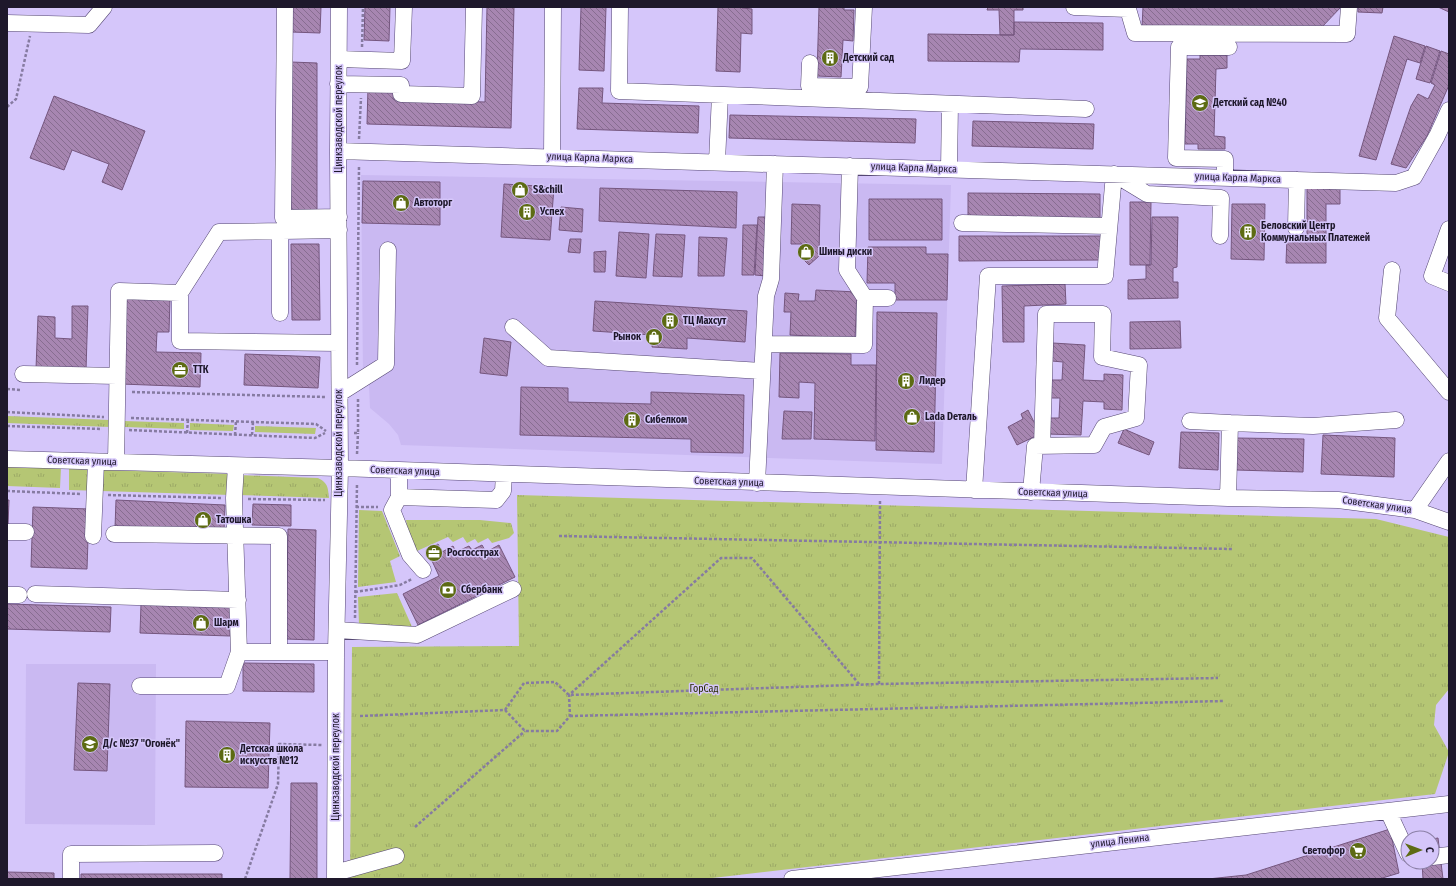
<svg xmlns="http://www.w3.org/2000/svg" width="1456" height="886" viewBox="0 0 1456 886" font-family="'Fira Sans Condensed',sans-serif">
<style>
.built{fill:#cab9f2}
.grass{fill:url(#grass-tufts)}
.building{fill:url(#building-back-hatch);stroke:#75567e}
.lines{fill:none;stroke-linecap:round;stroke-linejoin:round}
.minor-casing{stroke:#554773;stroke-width:17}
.path{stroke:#867ba1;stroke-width:2.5;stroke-dasharray:3 2;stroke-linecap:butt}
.minor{stroke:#fff;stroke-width:16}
.labels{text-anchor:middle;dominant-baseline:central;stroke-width:3;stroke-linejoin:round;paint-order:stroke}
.poi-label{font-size:10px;font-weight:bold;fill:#1e182b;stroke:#d5c6fa;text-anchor:start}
.street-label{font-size:10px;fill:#1e182b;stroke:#d5c6fa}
.park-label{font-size:10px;fill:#262d00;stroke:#d5c6fa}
</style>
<defs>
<pattern id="grass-tufts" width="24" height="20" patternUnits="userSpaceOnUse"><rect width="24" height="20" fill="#b5c674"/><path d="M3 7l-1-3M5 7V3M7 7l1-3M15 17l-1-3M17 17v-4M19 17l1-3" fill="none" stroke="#9ba965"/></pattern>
<pattern id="building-back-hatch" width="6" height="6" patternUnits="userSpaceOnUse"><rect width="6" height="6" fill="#a786b1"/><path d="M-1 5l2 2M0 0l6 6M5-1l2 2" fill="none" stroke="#876d90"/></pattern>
</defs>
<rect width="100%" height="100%" fill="#d5c6fa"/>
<!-- built -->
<path class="built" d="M 361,175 L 951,185 L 942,464 L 401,445 L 398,435 L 389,424 L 370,408 L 369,386 L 363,375 Z
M 26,664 L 156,664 L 155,825 L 25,824 Z"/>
<!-- grass -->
<path class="grass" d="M 7,416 L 110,420 L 110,427 L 7,423 Z
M 124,421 L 184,423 L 184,429 L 124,427 Z
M 190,423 L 234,425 L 233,431 L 190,430 Z
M 255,426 L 316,428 L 315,434 L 255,432 Z
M 7,466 L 61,468 L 60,488 L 7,486 Z
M 69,469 L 232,474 L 231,495 L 69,490 Z
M 239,475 L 318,478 C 328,483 328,487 329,498 L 238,495 Z
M 517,495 L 1376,519 L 1449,537 L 1449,689 L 1436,705 L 1434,725 L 1449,752 L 1435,794 L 704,879 L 350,879 L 352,647 L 519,646 Z
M 359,510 L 382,511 L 400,556 L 390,561 L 396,582 L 358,587 Z
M 406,520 L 480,520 L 511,523 L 514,533 L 509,538 L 492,543 L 488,538 L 478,543 L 475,539 L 467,543 L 463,537 L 453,542 L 448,537 L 417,551 L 408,534 Z
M 397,593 L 413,629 L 359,625 L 358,597 Z"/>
<!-- building -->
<path class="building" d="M 291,7 L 321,7 L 320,33 L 291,32 Z
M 365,7 L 390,7 L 389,41 L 364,40 Z
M 487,7 L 514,7 L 511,128 L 367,124 L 368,87 L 394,87 L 393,99 L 485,102 Z
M 581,7 L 606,7 L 604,71 L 579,70 Z
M 718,7 L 742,7 L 742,8 L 752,9 L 752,34 L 741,33 L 740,72 L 716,71 Z
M 819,7 L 844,7 L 844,10 L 854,10 L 853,41 L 843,40 L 841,77 L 817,76 Z
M 988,7 L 1023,7 L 1023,10 L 1014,10 L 1014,35 L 1000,35 L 999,10 L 987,10 Z
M 1143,7 L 1341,7 L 1321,28 L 1142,27 Z
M 1358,7 L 1383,7 L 1382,13 L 1358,12 Z
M 1438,7 L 1449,7 L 1449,12 Z
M 1014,22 L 1103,23 L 1103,50 L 1020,49 L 1019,62 L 928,61 L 928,34 L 1014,35 Z
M 1394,36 L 1425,46 L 1420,63 L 1407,59 L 1376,160 L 1359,156 Z
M 1426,46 L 1440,51 L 1430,83 L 1416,79 Z
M 1441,51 L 1449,54 L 1449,85 L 1427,136 L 1406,168 L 1391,164 L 1411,106 L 1418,94 L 1428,99 L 1435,85 L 1431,83 Z
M 1200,55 L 1227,55 L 1227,68 L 1216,69 L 1214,136 L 1225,137 L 1225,149 L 1198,149 L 1198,144 L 1185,144 L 1187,59 L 1200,59 Z
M 291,62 L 317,63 L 317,211 L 291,211 Z
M 579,88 L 603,88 L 602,103 L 699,106 L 698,133 L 577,129 Z
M 54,96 L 145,131 L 122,190 L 102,182 L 109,164 L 72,150 L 64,170 L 30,158 Z
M 730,115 L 916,119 L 915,143 L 729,138 Z
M 973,121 L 1094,124 L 1093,149 L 972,146 Z
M 363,181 L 440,182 L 440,225 L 362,223 Z
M 504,184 L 554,187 L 550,240 L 501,237 Z
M 1307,187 L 1340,187 L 1340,204 L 1326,204 L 1326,263 L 1286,263 L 1287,237 L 1307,236 Z
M 600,188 L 737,192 L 736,228 L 599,221 Z
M 968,193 L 1100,194 L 1100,218 L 968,217 Z
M 869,199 L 942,199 L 942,240 L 869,240 Z
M 1130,202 L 1151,202 L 1150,265 L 1130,265 Z
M 792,204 L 820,205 L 819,256 L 809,265 L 801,257 L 802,244 L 791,244 Z
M 1232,204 L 1265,204 L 1264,260 L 1231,259 Z
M 561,207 L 583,209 L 582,232 L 559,230 Z
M 758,217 L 769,217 L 766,276 L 755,275 Z
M 1152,217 L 1178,217 L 1177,267 L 1173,268 L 1173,282 L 1178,282 L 1178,298 L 1128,299 L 1128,280 L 1146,279 L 1146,265 L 1151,265 Z
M 743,225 L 757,225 L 754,275 L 742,275 Z
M 619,232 L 649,234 L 646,278 L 616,276 Z
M 656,234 L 685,235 L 682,277 L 653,276 Z
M 959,236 L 1102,236 L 1102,260 L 959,261 Z
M 699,237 L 727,238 L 724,276 L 698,276 Z
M 570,239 L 581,239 L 580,253 L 568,252 Z
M 291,244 L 319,244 L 320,320 L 292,320 Z
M 868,247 L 926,247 L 926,254 L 948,254 L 947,300 L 895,300 L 895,283 L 867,283 Z
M 606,251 L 605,272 L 594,272 L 594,252 Z
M 1065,284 L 1066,304 L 1024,306 L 1024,342 L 1003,342 L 1002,286 Z
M 816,290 L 857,292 L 855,338 L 790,335 L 791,312 L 784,312 L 785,293 L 799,294 L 798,301 L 815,301 Z
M 125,298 L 170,299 L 169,332 L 157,332 L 156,352 L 201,353 L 200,387 L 121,384 Z
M 595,301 L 747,311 L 745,342 L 687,338 L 687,349 L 652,347 L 653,335 L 593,331 Z
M 72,306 L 88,306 L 86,370 L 36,369 L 38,316 L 55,317 L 55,338 L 72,339 Z
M 877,312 L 937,313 L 934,452 L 876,450 Z
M 1180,321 L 1181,348 L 1130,349 L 1130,322 Z
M 484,338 L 511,342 L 507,376 L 480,373 Z
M 1053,343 L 1085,345 L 1083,380 L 1104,381 L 1104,374 L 1123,375 L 1122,410 L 1104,409 L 1104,402 L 1083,401 L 1081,435 L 1047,434 L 1048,418 L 1059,418 L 1060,398 L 1050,398 L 1051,380 L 1062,380 L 1063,362 L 1052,361 Z
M 780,353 L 851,354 L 851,365 L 876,365 L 875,441 L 814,439 L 815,383 L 799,382 L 799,398 L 779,397 Z
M 245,354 L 320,357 L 318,388 L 244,385 Z
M 521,387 L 568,388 L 568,402 L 651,404 L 651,392 L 744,395 L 743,453 L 691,452 L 691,439 L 520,435 Z
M 1028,410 L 1040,434 L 1017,445 L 1008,427 L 1023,419 L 1021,414 Z
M 784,411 L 812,412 L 811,439 L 782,439 Z
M 1124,429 L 1154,442 L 1149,455 L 1118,443 Z
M 1181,432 L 1219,433 L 1218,470 L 1179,468 Z
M 1323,435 L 1395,438 L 1394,477 L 1321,474 Z
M 1237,438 L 1304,439 L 1303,472 L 1236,470 Z
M 7,500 L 9,500 L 8,525 L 7,525 Z
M 116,500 L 225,505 L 224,532 L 115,528 Z
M 253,504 L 291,505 L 291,526 L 252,525 Z
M 33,507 L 89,509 L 87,569 L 31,567 Z
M 288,529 L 316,530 L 314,640 L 286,639 Z
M 438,544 L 442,552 L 453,546 L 456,552 L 469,546 L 472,550 L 482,545 L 486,552 L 499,545 L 515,577 L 418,625 L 403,594 L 439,576 L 427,550 Z
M 7,604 L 111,607 L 110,632 L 7,629 Z
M 141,604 L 231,607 L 230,636 L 140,633 Z
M 243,663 L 314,664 L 314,692 L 243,691 Z
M 78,683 L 110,684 L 107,771 L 74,770 Z
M 186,721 L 270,723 L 268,788 L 185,787 Z
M 291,783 L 317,783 L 317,879 L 290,879 Z
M 1390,829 L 1399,873 L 1379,879 L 1208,879 L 1246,875 Z
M 1438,838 L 1443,879 L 1423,879 L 1422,862 L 1432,862 L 1432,839 Z
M 7,872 L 54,873 L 54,879 L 7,879 Z
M 81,874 L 222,874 L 222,879 L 81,879 Z"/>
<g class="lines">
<!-- minor casing -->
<g class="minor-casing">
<path id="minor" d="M 285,7 L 283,218 L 339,217
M 620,7 L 619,91 L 1086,109
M 1074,7 L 1128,9 L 1135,33 L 1347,34 L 1349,7
M 7,23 L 89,25 L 104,7
M 339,59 L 402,61 L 404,7
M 810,63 L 809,86 L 860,87 L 864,7
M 338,84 L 401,85 L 401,94 L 472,96 L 474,7
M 338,151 L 1396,183 L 1414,177 L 1437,136 L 1449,110
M 552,157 L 553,7
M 717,162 L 720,95
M 949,169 L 950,104
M 1225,178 L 1225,159 L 1176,158 L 1179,47 L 1229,47
M 962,223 L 1109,226
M 1296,228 L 1297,180
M 1449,229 L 1432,276 L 1449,283
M 339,230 L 219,232 L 180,293 L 180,341 L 339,343
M 280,231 L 280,313
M 1392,270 L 1387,318 L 1449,392
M 865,298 L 888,298
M 513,327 L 548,358 L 762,371
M 764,344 L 864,345 L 865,298 L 847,270 L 850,166
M 23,374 L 117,376
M 340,393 L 386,364 L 388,250
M 1190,421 L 1230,423
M 7,459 L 340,468 L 1228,498 L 1338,500 L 1415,510 L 1449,522
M 116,462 L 119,291 L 180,293
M 236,466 L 234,498 L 239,652 L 336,652
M 399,471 L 399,497 L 496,500 L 503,491 L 504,474
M 757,483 L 766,296 L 771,279 L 775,164
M 974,490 L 988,276 L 1105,276 L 1114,174 L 1147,194 L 1221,198 L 1220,236
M 1031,492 L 1035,446 L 1094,445 L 1104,427 L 1136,418 L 1139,365 L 1102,357 L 1103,314 L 1046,314 L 1042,446
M 399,497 L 392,510 L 410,555 L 423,570
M 1228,498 L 1230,423 L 1313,426 L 1396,420
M 1415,510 L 1449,461
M 7,532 L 26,532
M 114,534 L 279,536 L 279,652
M 93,536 L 96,462
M 35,594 L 238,600
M 7,595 L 19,595
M 337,630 L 417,635 L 513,589
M 140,686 L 227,686 L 239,652
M 1388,811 L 1408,854
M 1432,857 L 1449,855
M 335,873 L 396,856
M 71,879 L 71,854 L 215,853
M 335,879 L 336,652 L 340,468 L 338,151 L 339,7
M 792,879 L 1449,804"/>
</g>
<!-- path -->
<path class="path" d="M 362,47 L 363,7
M 7,107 L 16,99 L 30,36
M 359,139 L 361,98
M 357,365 L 359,166
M 7,389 L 21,390
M 132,392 L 325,397
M 7,412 L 104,417
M 131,418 L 316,424 L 326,431
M 7,426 L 102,429
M 129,430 L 315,438 L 325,433
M 187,433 L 188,419
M 354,433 L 358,433 L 358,398
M 235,435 L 236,421
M 252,435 L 253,422
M 357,454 L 358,433
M 7,491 L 81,494
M 108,495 L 221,498
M 248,499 L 325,500
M 356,507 L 378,507
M 559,536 L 1233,549
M 355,592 L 400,585 L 412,579
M 355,618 L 357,483
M 879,684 L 880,499
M 505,710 L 524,683 L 555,682 L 569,695 L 879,684 L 1218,678
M 360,716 L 505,710 L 525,731 L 557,731 L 570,716 L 569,695 L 721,558 L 752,558 L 860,685
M 570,716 L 1224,701
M 415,827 L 525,731
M 245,879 L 278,784 L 279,744 L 322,745"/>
<!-- minor -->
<use href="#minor" class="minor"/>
</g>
<!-- icons -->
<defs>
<g id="building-disc" transform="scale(0.9)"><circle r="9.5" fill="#5d6b13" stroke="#d5c6fa"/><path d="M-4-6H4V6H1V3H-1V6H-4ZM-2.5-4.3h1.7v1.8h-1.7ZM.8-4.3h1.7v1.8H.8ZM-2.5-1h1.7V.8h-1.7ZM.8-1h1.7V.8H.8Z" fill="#fff"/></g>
<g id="school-disc" transform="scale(0.9)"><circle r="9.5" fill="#5d6b13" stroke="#d5c6fa"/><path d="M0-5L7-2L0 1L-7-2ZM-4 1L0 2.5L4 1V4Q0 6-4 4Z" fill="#fff"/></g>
<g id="shop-disc" transform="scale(0.9)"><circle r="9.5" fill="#5d6b13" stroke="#d5c6fa"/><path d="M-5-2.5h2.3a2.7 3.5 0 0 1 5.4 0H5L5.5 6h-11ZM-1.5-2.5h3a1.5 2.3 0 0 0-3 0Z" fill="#fff"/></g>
<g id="office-disc" transform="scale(0.9)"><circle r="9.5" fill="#5d6b13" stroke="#d5c6fa"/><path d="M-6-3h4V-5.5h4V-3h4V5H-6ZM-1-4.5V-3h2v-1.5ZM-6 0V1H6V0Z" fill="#fff"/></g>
<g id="bank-disc" transform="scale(0.9)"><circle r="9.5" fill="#5d6b13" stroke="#d5c6fa"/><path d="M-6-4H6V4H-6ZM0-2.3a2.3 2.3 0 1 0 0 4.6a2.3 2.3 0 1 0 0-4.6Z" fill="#fff"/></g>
<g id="supermarket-disc" transform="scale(0.9)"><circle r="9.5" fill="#5d6b13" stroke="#d5c6fa"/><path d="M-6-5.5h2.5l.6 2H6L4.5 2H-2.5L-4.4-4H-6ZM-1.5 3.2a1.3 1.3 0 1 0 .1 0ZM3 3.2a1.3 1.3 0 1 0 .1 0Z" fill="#fff"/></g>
</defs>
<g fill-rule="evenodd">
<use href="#building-disc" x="830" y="58"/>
<use href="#school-disc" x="1200" y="103"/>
<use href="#shop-disc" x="520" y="190"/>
<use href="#shop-disc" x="401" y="203"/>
<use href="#building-disc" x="527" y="212"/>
<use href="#building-disc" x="1248" y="232"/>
<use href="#shop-disc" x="806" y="252"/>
<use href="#building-disc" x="670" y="321"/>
<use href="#shop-disc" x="654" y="337"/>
<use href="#office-disc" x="180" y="370"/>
<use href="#building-disc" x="906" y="381"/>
<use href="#shop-disc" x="912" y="417"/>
<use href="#building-disc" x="632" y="420"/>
<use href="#shop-disc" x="203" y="520"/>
<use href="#office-disc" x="434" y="553"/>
<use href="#bank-disc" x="448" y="590"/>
<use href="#shop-disc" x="201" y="623"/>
<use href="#school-disc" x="90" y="744"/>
<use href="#building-disc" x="227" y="755"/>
<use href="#supermarket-disc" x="1358" y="851"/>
</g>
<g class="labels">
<!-- poi labels -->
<g class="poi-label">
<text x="843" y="58">Детский сад</text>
<text x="1213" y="103">Детский сад №40</text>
<text x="533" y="190">S&amp;chill</text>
<text x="414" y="203">Автоторг</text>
<text x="540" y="212">Успех</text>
<text x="1261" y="226">Беловский Центр<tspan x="1261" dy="12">Коммунальных Платежей</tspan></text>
<text x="819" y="252">Шины диски</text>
<text x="683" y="321">ТЦ Махсут</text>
<text x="641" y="337" text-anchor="end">Рынок</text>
<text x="193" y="370">ТТК</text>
<text x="919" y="381">Лидер</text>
<text x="925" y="417">Lada Dеталь</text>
<text x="645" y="420">Сибелком</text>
<text x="216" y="520">Татошка</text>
<text x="447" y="553">Росгосстрах</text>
<text x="461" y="590">Сбербанк</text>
<text x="214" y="623">Шарм</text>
<text x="103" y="744">Д/с №37 "Огонёк"</text>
<text x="240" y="749">Детская школа<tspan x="240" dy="12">искусств №12</tspan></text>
<text x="1345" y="851" text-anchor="end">Светофор</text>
</g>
<!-- street labels -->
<g class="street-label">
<text transform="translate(339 119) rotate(-90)">Цинкзаводской переулок</text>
<text transform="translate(590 158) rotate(2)">улица Карла Маркса</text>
<text transform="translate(914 168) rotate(2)">улица Карла Маркса</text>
<text transform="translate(1238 178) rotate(2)">улица Карла Маркса</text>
<text transform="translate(339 443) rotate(-90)">Цинкзаводской переулок</text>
<text transform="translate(82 461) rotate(2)">Советская улица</text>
<text transform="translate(405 471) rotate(2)">Советская улица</text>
<text transform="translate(729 482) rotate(2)">Советская улица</text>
<text transform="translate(1053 493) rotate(2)">Советская улица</text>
<text transform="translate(1377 505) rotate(8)">Советская улица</text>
<text transform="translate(336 767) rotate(-90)">Цинкзаводской переулок</text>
<text transform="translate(1120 841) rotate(-7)">улица Ленина</text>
</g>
<!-- park labels -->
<g class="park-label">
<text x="704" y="689">ГорСад</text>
</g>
</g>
<!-- border -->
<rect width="1456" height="886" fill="none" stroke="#1e182b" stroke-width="16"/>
<!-- north arrow -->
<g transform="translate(1420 850) rotate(89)"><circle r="19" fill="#d5c6fa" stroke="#8c80a7"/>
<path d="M0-3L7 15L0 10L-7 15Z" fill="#5d6b13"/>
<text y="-6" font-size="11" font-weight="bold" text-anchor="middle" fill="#1e182b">С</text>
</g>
</svg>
